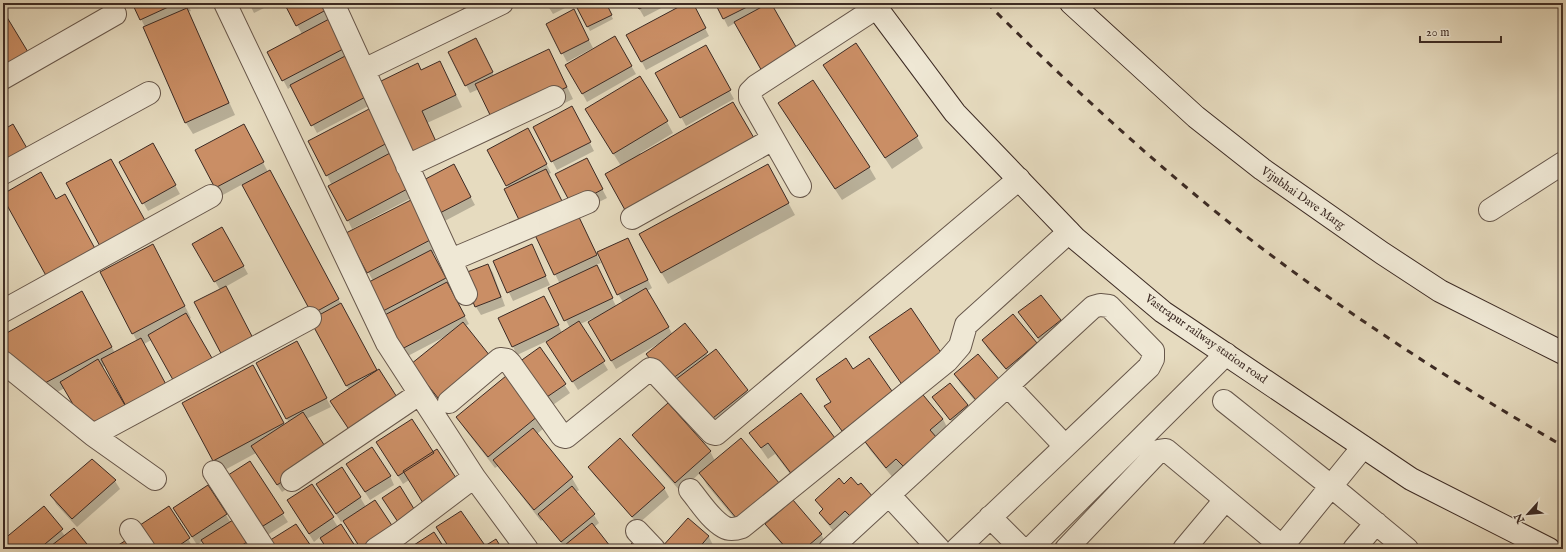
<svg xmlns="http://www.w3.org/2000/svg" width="1566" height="552" viewBox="0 0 1566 552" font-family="'IM FELL English',serif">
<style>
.shadow{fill:#0003}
.building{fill:#ca8e65;stroke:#3d2b24}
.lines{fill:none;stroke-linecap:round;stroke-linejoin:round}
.street-casing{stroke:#67574b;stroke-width:24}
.secondary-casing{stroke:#3d2b24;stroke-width:24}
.street{stroke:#efe8d5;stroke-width:22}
.secondary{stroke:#efe8d5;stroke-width:22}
.rail{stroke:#3d2b24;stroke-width:3;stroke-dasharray:7 7;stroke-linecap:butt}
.labels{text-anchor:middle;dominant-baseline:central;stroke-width:3;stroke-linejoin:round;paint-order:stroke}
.street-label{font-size:12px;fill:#3d2b24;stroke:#efe8d5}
</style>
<rect width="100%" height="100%" fill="#e6dbbf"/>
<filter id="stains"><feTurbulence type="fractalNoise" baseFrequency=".005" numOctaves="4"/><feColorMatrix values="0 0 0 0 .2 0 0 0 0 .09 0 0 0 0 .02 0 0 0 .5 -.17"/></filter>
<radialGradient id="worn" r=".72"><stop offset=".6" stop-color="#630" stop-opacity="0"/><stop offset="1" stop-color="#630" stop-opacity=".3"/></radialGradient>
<!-- shadow -->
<path class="shadow" d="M 133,3 L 187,3 L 191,11 L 188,12 L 235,115 L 193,134 L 186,123 L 144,28 L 145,27 Z
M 249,3 L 274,3 L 254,13 Z
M 285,3 L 322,3 L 374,103 L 317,133 L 292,86 L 288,89 L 268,52 L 302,34 Z
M 546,3 L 575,3 L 553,14 Z
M 575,3 L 605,3 L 613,19 L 590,31 Z
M 636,3 L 671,3 L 644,17 Z
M 688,3 L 692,3 L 709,36 L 646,70 L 628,35 Z
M 716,3 L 757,3 L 760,9 L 728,27 Z
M 578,19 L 593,48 L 567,62 L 547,24 Z
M 615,38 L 636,74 L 587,102 L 567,65 Z
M 476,39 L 494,76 L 555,62 L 573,99 L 501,134 L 479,89 L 470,93 L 466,85 Z
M 705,47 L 734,99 L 686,126 L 657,73 Z
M 421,71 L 446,74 L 462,107 L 427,123 L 445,160 L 422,170 Z
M 831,77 L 917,137 L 923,148 L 892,169 Z
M 371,109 L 415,196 L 352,229 L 327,175 Z
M 786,115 L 869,167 L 876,179 L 842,200 Z
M 576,116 L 594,151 L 557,170 L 534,127 Z
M 593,121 L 667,122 L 673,133 L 640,153 L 641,155 L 621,166 Z
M 248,134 L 268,172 L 276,183 L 377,371 L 349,390 L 311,320 L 315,318 L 243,184 L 221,196 L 216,188 Z
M 533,137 L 551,173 L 509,188 L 489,150 Z
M 152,144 L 180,194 L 148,211 L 120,162 Z
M 591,168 L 607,198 L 577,213 Z
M 458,174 L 475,205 L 441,223 L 436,215 Z
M 774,177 L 795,215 L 668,284 L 661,272 Z
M 412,200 L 440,250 L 432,254 L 469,324 L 465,326 L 500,373 L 450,414 L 419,376 L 446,336 L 404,358 L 387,315 L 370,283 L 373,281 L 348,234 Z
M 582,224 L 601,263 L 596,265 L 616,306 L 623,302 L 618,294 L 632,247 L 652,288 L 647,291 L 673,335 L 685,325 L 708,356 L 715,350 L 752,399 L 713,429 L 674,390 L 658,344 L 616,369 L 589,322 L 594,319 L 594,318 L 580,324 L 608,370 L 578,390 L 547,341 L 517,355 L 499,318 L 549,305 L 562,333 L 570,328 L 550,289 L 560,284 L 555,274 Z
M 222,228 L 248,274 L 220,290 L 194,244 Z
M 531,245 L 550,285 L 513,301 L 494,261 Z
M 160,257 L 191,318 L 52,395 L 3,354 L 3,336 L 89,304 L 115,353 L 137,341 L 101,273 Z
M 488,265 L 493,273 L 505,306 L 481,315 L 476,307 L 463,275 Z
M 1041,296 L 1064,329 L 1043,346 L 1020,313 Z
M 983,341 L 1036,343 L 1041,351 L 1012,377 L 988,349 Z
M 540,349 L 570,393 L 550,407 L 525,370 Z
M 301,351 L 331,407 L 306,419 L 332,460 L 282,492 L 256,453 L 221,472 L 214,460 L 260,378 L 285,426 L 289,423 L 258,363 Z
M 978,356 L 981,408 L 960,383 L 955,375 Z
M 506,377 L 544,428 L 537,434 L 572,478 L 579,490 L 576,492 L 594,515 L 599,523 L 594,527 L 611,549 L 566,549 L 543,519 L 541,521 L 498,466 L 495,468 L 464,428 L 457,417 Z
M 801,395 L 800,487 L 775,454 L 768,459 L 750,433 Z
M 935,401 L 967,406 L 969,410 L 953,423 Z
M 943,419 L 949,431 L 894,479 L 870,450 L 863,439 Z
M 412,420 L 409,480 L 403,484 L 382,451 Z
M 633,435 L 710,451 L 715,461 L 744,530 L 707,485 L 700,473 L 680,491 L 638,443 Z
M 92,460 L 115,481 L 120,489 L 77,527 L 56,504 L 52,496 Z
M 250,463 L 288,522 L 261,539 Z
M 589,467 L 664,488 L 669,497 L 638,524 L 594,475 Z
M 342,468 L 366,507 L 362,549 L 344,520 L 341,522 L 322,492 Z
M 352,472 L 390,476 L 394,485 L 370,500 Z
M 844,485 L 873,497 L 835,533 L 825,521 L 820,513 L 823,510 L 817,500 Z
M 208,486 L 231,523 L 250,549 L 207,549 L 203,541 L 197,545 L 179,516 Z
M 312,486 L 338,527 L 355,549 L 327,549 L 320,537 L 314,542 L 293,509 Z
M 169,507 L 194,549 L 198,547 L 199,549 L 147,549 Z
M 44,508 L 65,536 L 89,549 L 4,549 L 3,541 Z
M 461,512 L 484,548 L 501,549 L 450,549 Z
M 688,519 L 709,537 L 713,545 L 710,549 L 662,549 Z
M 766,524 L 821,534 L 826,543 L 819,549 L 786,549 L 771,532 Z"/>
<!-- building -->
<path class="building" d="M 132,3 L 177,3 L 140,20 Z
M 284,3 L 322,3 L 326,10 L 296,26 Z
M 461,3 L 490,3 L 467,15 Z
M 576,3 L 606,3 L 612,15 L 587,27 L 575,4 Z
M 635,3 L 651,3 L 639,9 Z
M 686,3 L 693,3 L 706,28 L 641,62 L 626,35 Z
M 715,3 L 755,3 L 723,19 Z
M 769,3 L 771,3 L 799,52 L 763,73 L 734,22 Z
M 187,8 L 229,103 L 185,123 L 143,27 Z
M 574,9 L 589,40 L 561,54 L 546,24 Z
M 5,14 L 28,52 L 3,67 L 3,16 Z
M 331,18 L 347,47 L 282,81 L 267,52 Z
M 615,36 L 632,66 L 582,94 L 565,65 Z
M 476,38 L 493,72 L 465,86 L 448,52 Z
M 856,43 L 918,136 L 885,158 L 823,65 Z
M 706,45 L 731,90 L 680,118 L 655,73 Z
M 549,49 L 567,87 L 494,123 L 475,84 Z
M 349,54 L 371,94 L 311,126 L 290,85 Z
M 440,61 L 456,95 L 422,111 L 439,148 L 414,159 L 377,83 L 418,63 L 421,70 Z
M 640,76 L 668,121 L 613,154 L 585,109 Z
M 813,80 L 870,167 L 835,189 L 778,103 Z
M 733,102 L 754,138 L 625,210 L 605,174 Z
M 572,106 L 591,142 L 551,162 L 533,127 Z
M 371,108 L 389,142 L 326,176 L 308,141 Z
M 13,124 L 28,150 L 3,164 L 3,130 Z
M 244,124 L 264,162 L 215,188 L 195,150 Z
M 528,128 L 547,164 L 506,186 L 487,150 Z
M 153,143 L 176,185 L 142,204 L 119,162 Z
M 392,152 L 411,187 L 347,221 L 328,186 Z
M 587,158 L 603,189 L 572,206 L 555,174 Z
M 111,159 L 147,224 L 101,248 L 66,183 Z
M 454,164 L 471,197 L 436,215 L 418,183 Z
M 768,164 L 789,203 L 661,273 L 639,234 Z
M 546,169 L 565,207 L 523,228 L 504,189 Z
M 270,170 L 339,299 L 312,314 L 242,185 Z
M 41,172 L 56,199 L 65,194 L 98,254 L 49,281 L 3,198 L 3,194 Z
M 413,199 L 434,238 L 367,273 L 346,233 Z
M 578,215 L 597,255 L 554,275 L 535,235 Z
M 222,227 L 244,266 L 214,282 L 192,244 Z
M 628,238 L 648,280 L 617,295 L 597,252 Z
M 153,244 L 185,306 L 132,334 L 100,272 Z
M 532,244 L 546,276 L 507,293 L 493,261 Z
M 431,250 L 446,278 L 383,311 L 369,282 Z
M 488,264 L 501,297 L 475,307 L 462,274 Z
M 597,265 L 613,298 L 564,321 L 548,288 Z
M 447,282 L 465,316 L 398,351 L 381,317 Z
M 226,286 L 256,344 L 225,361 L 194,302 Z
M 646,288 L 669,327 L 611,361 L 588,322 Z
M 82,291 L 112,347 L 45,383 L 3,349 L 3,335 Z
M 1041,295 L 1061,320 L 1038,338 L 1018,312 Z
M 544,296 L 559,325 L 512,347 L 498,318 Z
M 341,303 L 377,370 L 346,386 L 310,320 Z
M 911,308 L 944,357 L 903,386 L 869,337 Z
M 186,313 L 216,365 L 177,387 L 148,335 Z
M 1013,314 L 1037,343 L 1006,369 L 982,340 Z
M 579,321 L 605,361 L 572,382 L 546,342 Z
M 463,322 L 494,361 L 442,403 L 411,364 Z
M 685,323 L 708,352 L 668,382 L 646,354 Z
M 141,338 L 169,390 L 129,412 L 101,359 Z
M 297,341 L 327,398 L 286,419 L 256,363 Z
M 540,347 L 566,384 L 544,399 L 519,362 Z
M 716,349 L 748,390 L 708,422 L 675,380 Z
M 978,354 L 1000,380 L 976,400 L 954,374 Z
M 846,358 L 853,369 L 869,358 L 894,394 L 842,431 L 824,406 L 831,402 L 816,379 Z
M 98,359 L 126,407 L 88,430 L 60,382 Z
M 253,365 L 284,423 L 213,461 L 182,403 Z
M 379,369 L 402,405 L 354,437 L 330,401 Z
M 506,376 L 538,416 L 488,457 L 456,417 Z
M 950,383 L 968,405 L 950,420 L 932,397 Z
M 919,390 L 943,419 L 930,430 L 937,438 L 903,466 L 896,459 L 886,468 L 862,438 Z
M 801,393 L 838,442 L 793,476 L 768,443 L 761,448 L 749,433 Z
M 668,403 L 711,451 L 675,483 L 632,435 Z
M 303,412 L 328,451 L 277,485 L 251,446 Z
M 412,419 L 434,453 L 398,476 L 376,442 Z
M 533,428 L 573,477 L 534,510 L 493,460 Z
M 620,438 L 665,488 L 632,517 L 588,467 Z
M 741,438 L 780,484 L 737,519 L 699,473 Z
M 372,447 L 391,476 L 365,492 L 346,464 Z
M 437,449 L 458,481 L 423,503 L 403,471 Z
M 92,459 L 116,480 L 72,519 L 50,495 Z
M 250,461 L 284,513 L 255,531 L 222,479 Z
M 342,467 L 361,497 L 336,514 L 316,484 Z
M 851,477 L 858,485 L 861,483 L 873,497 L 851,517 L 845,511 L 830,525 L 819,513 L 823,509 L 815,500 L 839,478 L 844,484 Z
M 312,484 L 334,517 L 309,534 L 287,500 Z
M 208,485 L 227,514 L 192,537 L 173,508 Z
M 400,486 L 419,517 L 402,528 L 382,498 Z
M 572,486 L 595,514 L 561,542 L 538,514 Z
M 375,500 L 397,533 L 372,549 L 361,549 L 343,521 Z
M 793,500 L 822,534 L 809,545 L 813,549 L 787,549 L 765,524 Z
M 44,506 L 63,529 L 39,549 L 4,549 L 3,540 Z
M 169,506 L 190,538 L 174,549 L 147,549 L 134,529 Z
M 461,511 L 484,544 L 477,549 L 450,549 L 436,527 Z
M 688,518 L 709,536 L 698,549 L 662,549 L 661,548 Z
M 233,520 L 247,542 L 236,549 L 207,549 L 201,540 Z
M 592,523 L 610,546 L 606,549 L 568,549 L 565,545 Z
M 296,524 L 313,549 L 267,549 L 264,544 Z
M 341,524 L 357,549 L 327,549 L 320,538 Z
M 74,528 L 91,549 L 47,549 Z
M 434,532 L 445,549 L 417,549 L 414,545 Z
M 128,539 L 134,549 L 112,549 Z
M 496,539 L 502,549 L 480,549 Z
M 633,542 L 640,549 L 626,549 Z"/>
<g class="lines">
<!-- street casing -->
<g class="street-casing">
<path id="street" d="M 225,3 L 387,343 L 474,477
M 333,3 L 466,294
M 364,70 L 502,3
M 3,78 L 115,14
M 407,166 L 554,97
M 3,173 L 149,93
M 800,186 L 750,98 L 750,92 L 756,86 L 876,8
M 1490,210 L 1563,163
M 632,218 L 773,139
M 451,260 L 588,202
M 3,311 L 211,196
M 3,362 L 93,435 L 310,318
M 1008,386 L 1065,446
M 1224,401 L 1332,487 L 1407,549
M 449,402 L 500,359 L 507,360 L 510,363 L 562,436 L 566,437 L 650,369 L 653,370 L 712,433 L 716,434 L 1019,179
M 93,435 L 155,479
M 214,472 L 264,549
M 292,480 L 419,394
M 690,490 C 700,502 710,519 724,527 C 729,530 736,529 742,527 L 947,361 L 960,346 L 966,325 L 1069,232
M 889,495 L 939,549
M 990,517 L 1022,549
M 131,530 L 144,549
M 637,531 L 654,549
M 376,549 L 400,533 L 474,477 L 527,549
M 830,549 L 1093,307 L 1100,305 L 1109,306 L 1153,351 L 1153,359 L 1149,367 L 957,549
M 1030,549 L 1226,354
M 1066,549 L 1159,451 L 1166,450 L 1285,549
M 1184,549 L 1225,500
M 1280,549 L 1363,447
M 1354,549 L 1376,523"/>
</g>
<!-- secondary casing -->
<g class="secondary-casing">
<path id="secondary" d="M 873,3 L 955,113 L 1076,239 L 1163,312 L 1411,479 L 1549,549
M 1071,3 L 1196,117 L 1262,169 L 1382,253 L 1440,291 L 1563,353"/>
</g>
<!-- street -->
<use href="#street" class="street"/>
<!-- secondary -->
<use href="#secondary" class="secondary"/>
<!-- rail -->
<path class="rail" d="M 987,3 C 1072,88 1160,169 1255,243 C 1353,318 1456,384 1563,446"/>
</g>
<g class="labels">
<!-- street labels -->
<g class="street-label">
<text transform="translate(1303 198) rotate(35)">Vijubhai Dave Marg</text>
<text transform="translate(1206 339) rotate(35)">Vastrapur railway station road</text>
</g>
</g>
<!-- margin -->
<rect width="1566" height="552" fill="none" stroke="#e6dbbf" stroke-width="16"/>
<rect x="4" y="4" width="1558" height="544" fill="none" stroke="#3d2b24" stroke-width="2"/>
<rect x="8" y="8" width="1550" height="536" fill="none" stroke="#3d2b24"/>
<!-- north arrow -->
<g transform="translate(1528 514) rotate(243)" stroke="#efe8d5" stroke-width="3" paint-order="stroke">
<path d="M0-3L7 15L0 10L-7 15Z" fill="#3d2b24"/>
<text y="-6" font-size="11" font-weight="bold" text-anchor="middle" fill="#3d2b24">N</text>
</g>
<!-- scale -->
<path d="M1420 36v6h81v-6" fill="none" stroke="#3d2b24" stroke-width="2"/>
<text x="1426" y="36" font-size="12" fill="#3d2b24" stroke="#efe8d5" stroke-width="3" paint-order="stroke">20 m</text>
<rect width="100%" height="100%" filter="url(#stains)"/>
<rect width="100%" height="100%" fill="url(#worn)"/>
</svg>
